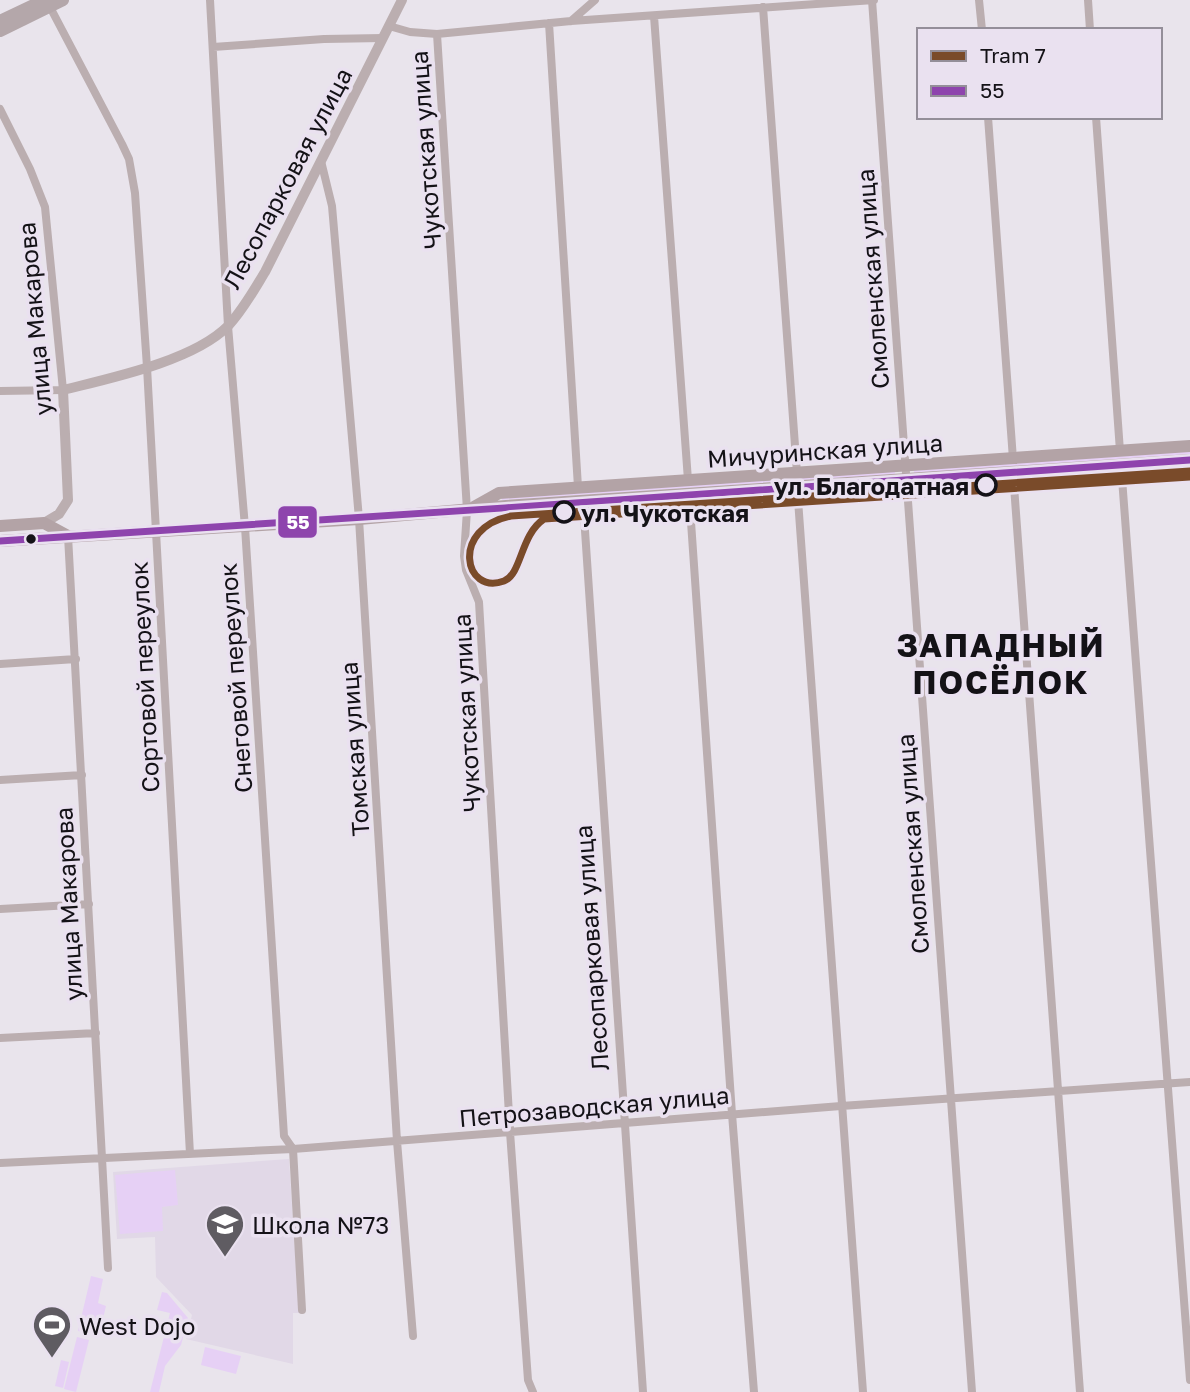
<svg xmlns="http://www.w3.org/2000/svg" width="1190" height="1392" viewBox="0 0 1190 1392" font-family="'Golos Text',sans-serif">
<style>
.education{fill:#e1d8e7}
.green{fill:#e6d0f5}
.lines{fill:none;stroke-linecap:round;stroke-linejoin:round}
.minor{stroke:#bbaeb0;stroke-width:8}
.tertiary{stroke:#bbaeb0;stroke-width:10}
.secondary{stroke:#b3a3a6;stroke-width:12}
.primary{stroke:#b4a7aa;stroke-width:12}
.bus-1-casing{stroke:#eae1f0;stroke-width:12}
.bus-1{stroke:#8e44ad;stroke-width:7}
.tram-1-casing{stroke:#eae1f0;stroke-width:12}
.tram-1{stroke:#7a4b2a;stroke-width:7}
.stop-dot{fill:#eae1f0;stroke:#141217;stroke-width:3.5}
.bus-dot{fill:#141217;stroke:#eae1f0;stroke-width:2.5}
.labels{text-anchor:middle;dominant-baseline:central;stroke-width:7;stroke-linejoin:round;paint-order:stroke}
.street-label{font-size:24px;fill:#141217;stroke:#eae1f0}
.stop-label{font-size:24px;font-weight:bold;fill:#141217;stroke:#eae1f0;text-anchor:end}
.poi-label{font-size:24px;fill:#141217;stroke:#eae1f0;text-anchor:start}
.district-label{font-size:32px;font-weight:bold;letter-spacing:2px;fill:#141217;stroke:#eae1f0}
.line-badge{stroke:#eae1f0;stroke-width:2.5}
.badge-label{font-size:19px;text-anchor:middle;font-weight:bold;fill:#fff}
</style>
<rect width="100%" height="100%" fill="#e9e4ec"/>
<!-- education -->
<path class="education" d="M 289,1159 L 299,1313 L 293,1313 L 293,1364 L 186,1339 L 192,1315 L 156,1277 L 155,1237 L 117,1239 L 113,1172 Z"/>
<!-- green -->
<path class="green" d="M 1190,451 L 1190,454 L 914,473 L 914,470 Z
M 895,471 L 895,474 L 502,500 L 502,497 Z
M 175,1170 L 178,1205 L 162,1207 L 163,1231 L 120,1234 L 115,1175 Z
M 91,1276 L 103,1279 L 98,1303 L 106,1306 L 102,1323 L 92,1321 L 89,1333 L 78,1331 Z
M 162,1292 L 167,1293 L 188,1318 L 181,1345 L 165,1366 L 159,1392 L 150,1392 L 170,1313 L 157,1310 Z
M 77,1337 L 89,1340 L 76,1392 L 64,1389 Z
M 205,1347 L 241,1356 L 236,1374 L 201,1365 Z
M 61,1360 L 69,1362 L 63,1388 L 55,1386 Z"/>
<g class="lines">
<!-- minor -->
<path class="minor" d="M 210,0 L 228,326 L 245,527 L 284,1136 L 293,1149 L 302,1310
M 872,0 L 972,1392
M 979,0 L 982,30
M 1088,0 L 1090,30
M 50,7 L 122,144 L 129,159 L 135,193 L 147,367 L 190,1154
M 763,7 L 797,473
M 654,16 L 688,480
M 571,21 L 595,0
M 549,23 L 578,487
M 389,26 L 410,32 L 437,34 L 571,21 L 874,0
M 437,34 L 467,510 L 464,556 L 466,570 L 479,602 L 510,1132 L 528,1380 L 533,1392
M 213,47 L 324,39 L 383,38
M 0,109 L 30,169 L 45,207 L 63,390 L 0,391
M 988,117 L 1013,459
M 1096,117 L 1120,451
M 321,161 L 332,206 L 359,519 L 397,1141 L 413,1336
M 1121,465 L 1190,1380
M 1013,472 L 1080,1392
M 797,486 L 863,1392
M 689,493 L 732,1114 L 754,1392
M 583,501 L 643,1392
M 68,536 L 108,1268
M 0,664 L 76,659
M 0,780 L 82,775
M 0,909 L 89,904
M 0,1038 L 96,1033
M 0,1163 L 293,1149 L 841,1106 L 1190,1082"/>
<!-- tertiary -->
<path class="tertiary" d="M 44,523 L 59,514 L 68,500 L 63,390 C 111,378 193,361 228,326 C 243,310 254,290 265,272 L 402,0"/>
<!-- secondary -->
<path class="secondary" d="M 474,507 L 499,493 L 1190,446
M 0,526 L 44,523 L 68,536
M 0,541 L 359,519 L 506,506 L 1190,460"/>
<!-- primary -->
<path class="primary" d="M 0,21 L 44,0
M 0,31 L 63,0"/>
<!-- bus-1 casing -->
<g class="bus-1-casing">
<path id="bus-1" d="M 0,541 C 397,517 793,487 1190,460"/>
</g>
<!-- bus-1 -->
<use href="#bus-1" class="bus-1"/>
<!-- tram-1 casing -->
<g class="tram-1-casing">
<path id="tram-1" d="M 1190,471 L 511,516 C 450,528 464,596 504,581 C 522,574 520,535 544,519 L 1190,477"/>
</g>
<!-- tram-1 -->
<use href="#tram-1" class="tram-1"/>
</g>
<!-- icons -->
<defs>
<g id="school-pin" transform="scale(2.0125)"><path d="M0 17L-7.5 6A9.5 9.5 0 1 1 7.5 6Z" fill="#5f5c62" stroke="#eae1f0"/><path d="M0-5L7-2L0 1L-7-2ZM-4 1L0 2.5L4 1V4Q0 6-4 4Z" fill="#fff"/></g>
<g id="stadium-pin" transform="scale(2.0125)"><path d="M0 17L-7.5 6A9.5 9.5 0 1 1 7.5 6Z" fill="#5f5c62" stroke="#eae1f0"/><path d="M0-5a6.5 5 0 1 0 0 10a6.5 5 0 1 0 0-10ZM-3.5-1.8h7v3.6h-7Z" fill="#fff"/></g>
</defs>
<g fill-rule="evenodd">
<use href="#school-pin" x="225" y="1224"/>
<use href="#stadium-pin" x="52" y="1325"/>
</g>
<!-- markers -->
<g class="stop-dot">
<circle cx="986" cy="485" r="10"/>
<circle cx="564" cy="512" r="10"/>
</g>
<circle class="bus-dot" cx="31" cy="539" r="6"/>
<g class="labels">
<!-- street labels -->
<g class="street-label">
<text transform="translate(425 150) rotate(-94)">Чукотская улица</text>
<text transform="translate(287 178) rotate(-62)">Лесопарковая улица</text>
<text transform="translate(872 279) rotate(-94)">Смоленская улица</text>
<text transform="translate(34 319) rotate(-95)">улица Макарова</text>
<text transform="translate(825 450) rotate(-4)">Мичуринская улица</text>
<text transform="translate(144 677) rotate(-93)">Сортовой переулок</text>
<text transform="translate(235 678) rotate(-94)">Снеговой переулок</text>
<text transform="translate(466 713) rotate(-93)">Чукотская улица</text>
<text transform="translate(354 749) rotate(-94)">Томская улица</text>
<text transform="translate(912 844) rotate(-94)">Смоленская улица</text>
<text transform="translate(68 904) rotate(-93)">улица Макарова</text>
<text transform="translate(591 948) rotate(-94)">Лесопарковая улица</text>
<text transform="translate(594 1106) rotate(-5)">Петрозаводская улица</text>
</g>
<!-- stop labels -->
<g class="stop-label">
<text x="969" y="485">ул. Благодатная</text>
<text x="581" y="512" text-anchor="start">ул. Чукотская</text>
</g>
<!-- poi labels -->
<g class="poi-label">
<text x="252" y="1224">Школа №73</text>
<text x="79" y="1325">West Dojo</text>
</g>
<!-- district labels -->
<g class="district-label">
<text x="1001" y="645">ЗАПАДНЫЙ<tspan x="1001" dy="37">ПОСЁЛОК</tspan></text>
</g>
</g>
<rect class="line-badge" x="277" y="505" width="41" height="34" rx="7" fill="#8e44ad"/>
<g class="badge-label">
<text x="298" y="529">55</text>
</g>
<!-- legend -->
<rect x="917" y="28" width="245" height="91" fill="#eae1f0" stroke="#948e99" stroke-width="2"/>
<rect x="931" y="51" width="35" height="10" fill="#7a4b2a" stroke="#948e99" stroke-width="2"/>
<text x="980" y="63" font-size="21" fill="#141217">Tram 7</text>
<rect x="931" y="86" width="35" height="10" fill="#8e44ad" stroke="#948e99" stroke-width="2"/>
<text x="980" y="98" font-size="21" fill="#141217">55</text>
</svg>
